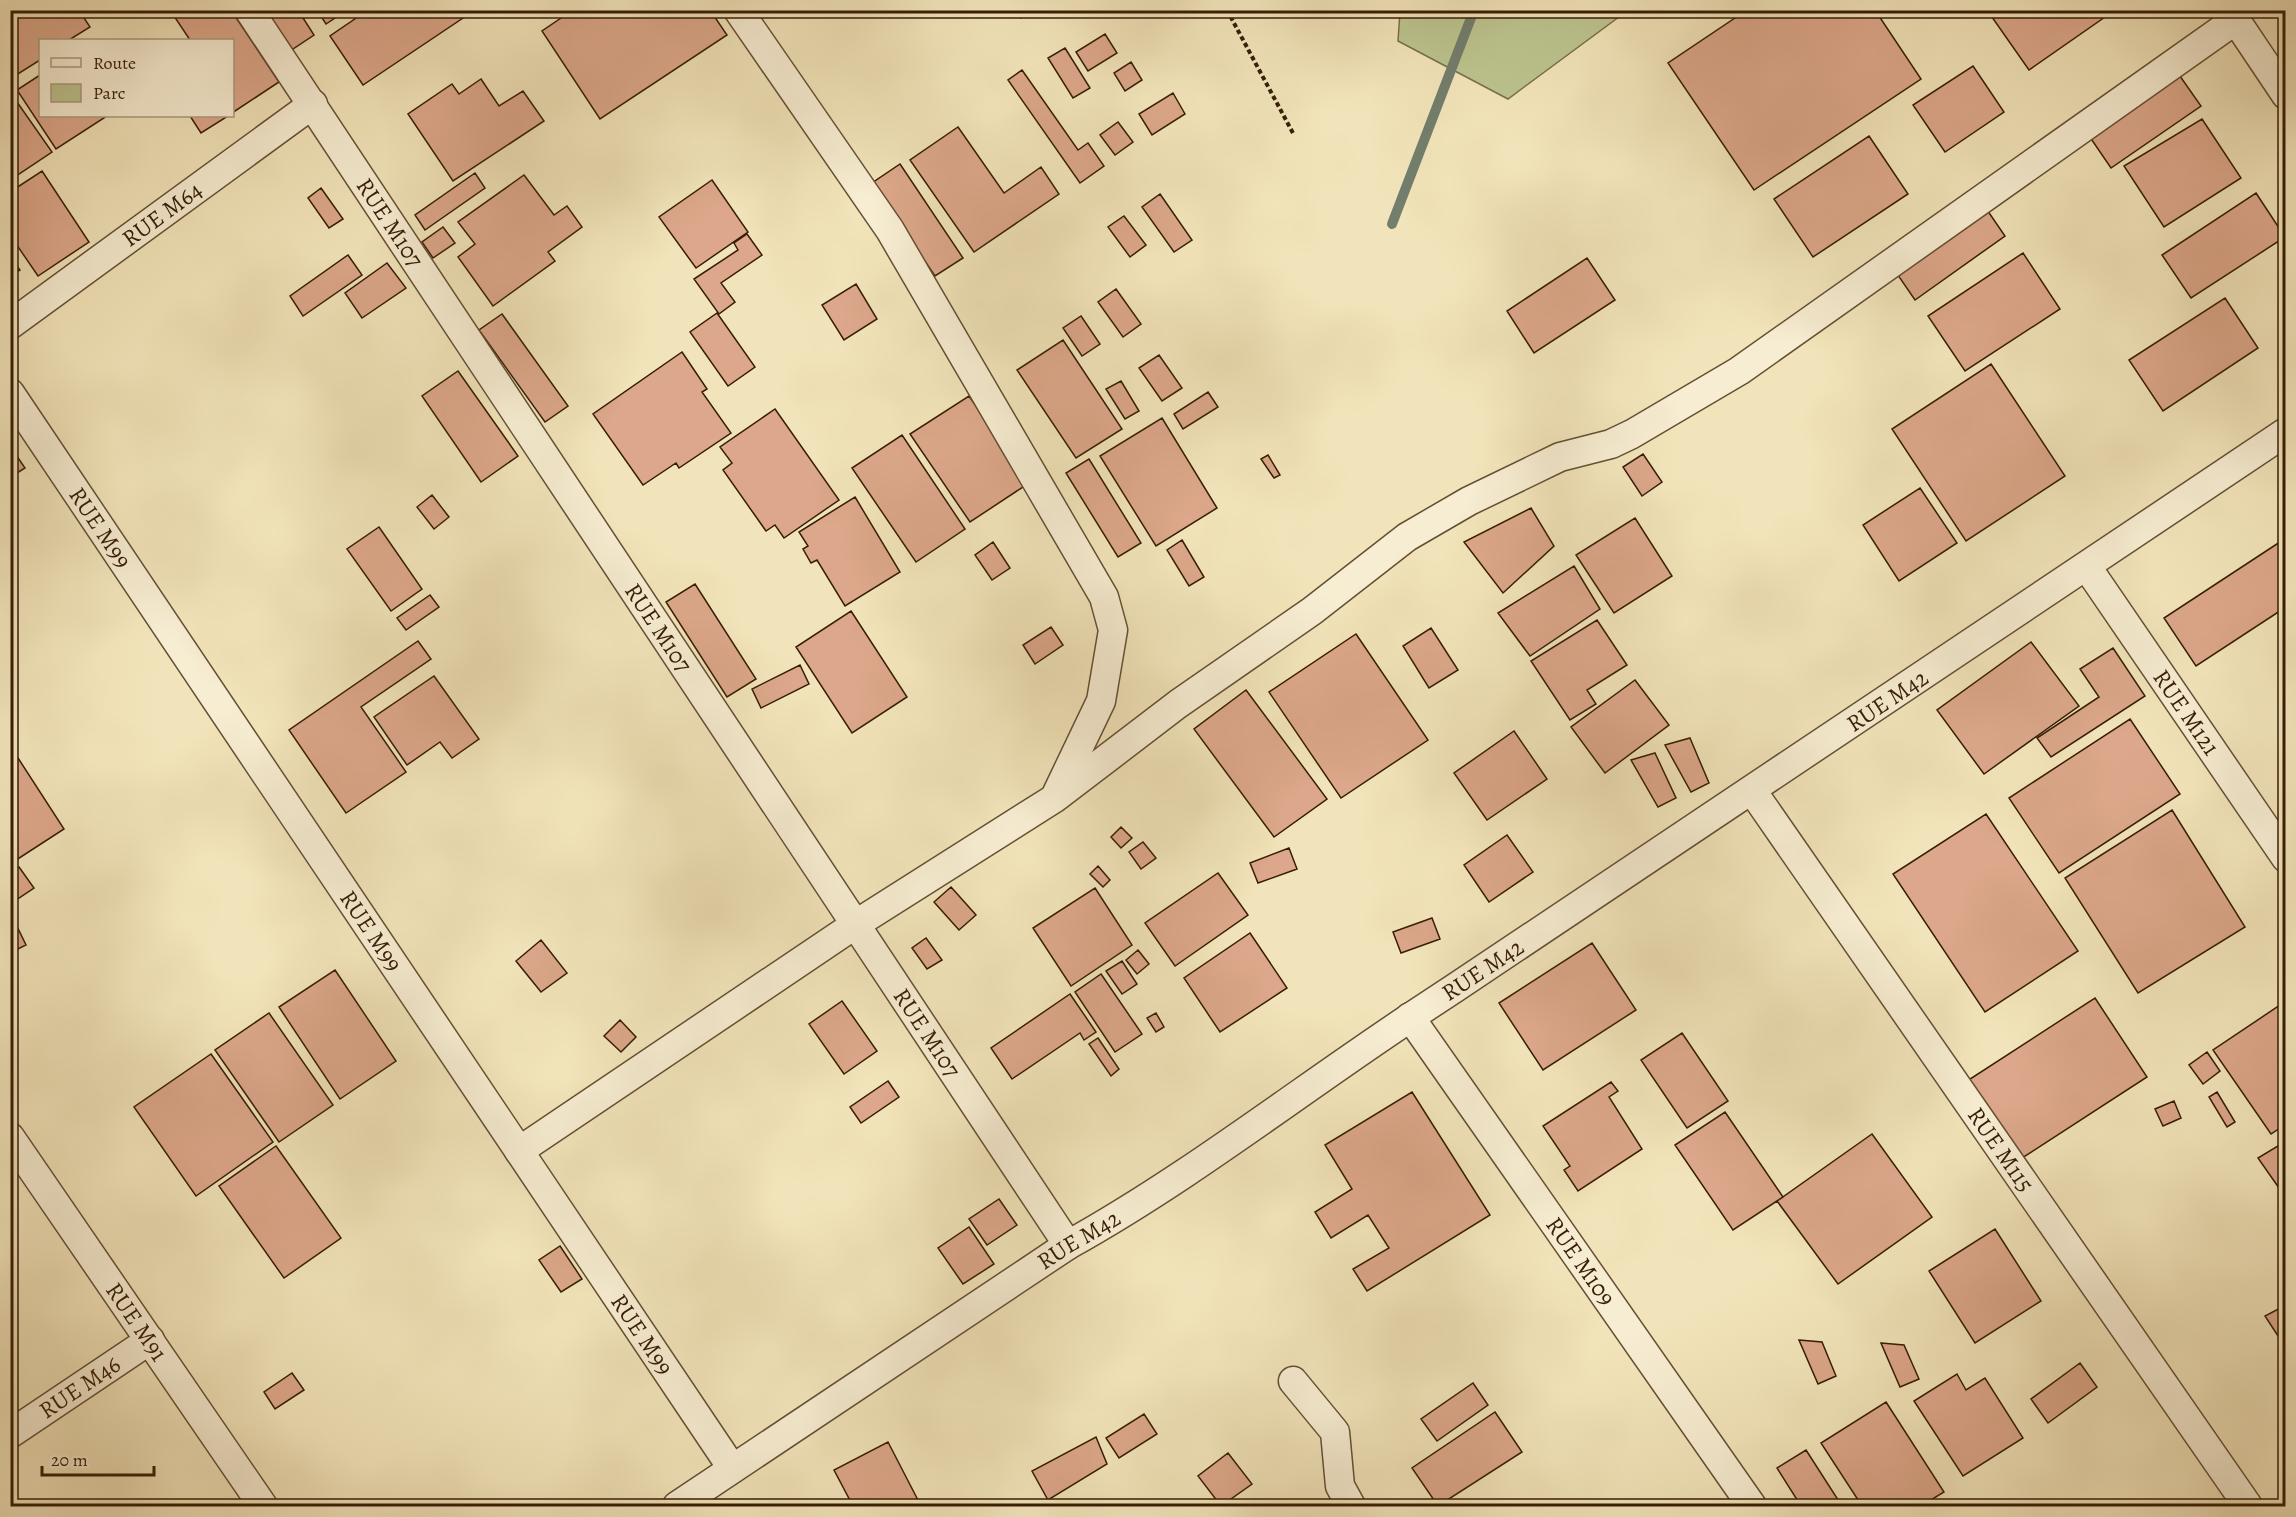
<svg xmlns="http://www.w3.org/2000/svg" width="2296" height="1517" viewBox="0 0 2296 1517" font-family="Alegreya,serif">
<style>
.green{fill:#bcc48f;stroke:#79704a;stroke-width:1.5}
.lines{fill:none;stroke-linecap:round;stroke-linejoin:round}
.stream{stroke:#737e6d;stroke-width:10}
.building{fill:#dca78a;stroke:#361d06;stroke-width:1.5}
.minor-casing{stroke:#654f33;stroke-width:31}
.path{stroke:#361d06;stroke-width:4;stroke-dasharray:4.5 3;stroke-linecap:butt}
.minor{stroke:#f7edd2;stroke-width:28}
.labels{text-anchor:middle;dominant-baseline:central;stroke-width:4.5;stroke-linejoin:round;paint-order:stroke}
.street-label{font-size:24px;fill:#361d06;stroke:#f7edd2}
</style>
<rect width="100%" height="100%" fill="#f2e4ba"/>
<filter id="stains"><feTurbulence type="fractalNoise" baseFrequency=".00333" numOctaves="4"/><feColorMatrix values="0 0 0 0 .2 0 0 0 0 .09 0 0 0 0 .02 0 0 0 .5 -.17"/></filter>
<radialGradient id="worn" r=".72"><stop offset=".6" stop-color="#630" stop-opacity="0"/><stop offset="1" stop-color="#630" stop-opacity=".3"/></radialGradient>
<!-- green -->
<path class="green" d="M 1400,11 L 1400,10 L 1627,11 L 1508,99 L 1398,41 Z"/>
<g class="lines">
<!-- stream -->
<path class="stream" d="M 1392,224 L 1474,10"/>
</g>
<!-- building -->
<path class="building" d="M 10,10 L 79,10 L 90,27 L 69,40 L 40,40 L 40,60 L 10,79 Z
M 170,10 L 231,10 L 279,82 L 232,113 L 232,40 L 190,40 Z
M 259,10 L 298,10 L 314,35 L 287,53 Z
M 317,10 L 347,10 L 326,24 Z
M 368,10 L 458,10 L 463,18 L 363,85 L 330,36 Z
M 573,10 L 710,10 L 727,35 L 600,119 L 542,31 Z
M 1016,10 L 1032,10 L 1021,18 Z
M 1747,10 L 1875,10 L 1921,79 L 1754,190 L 1668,63 Z
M 1987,10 L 2115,10 L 2029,70 Z
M 1105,34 L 1117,53 L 1088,71 L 1076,52 Z
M 1065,48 L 1090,88 L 1073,98 L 1048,58 Z
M 1131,62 L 1142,80 L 1125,91 L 1114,73 Z
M 1973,66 L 2004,112 L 1945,152 L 1913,105 Z
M 2175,69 L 2201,106 L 2111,168 L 2085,130 Z
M 1022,70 L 1078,150 L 1088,143 L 1104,166 L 1080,183 L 1008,80 Z
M 40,75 L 40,116 L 107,116 L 56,149 L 17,90 Z
M 481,79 L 499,106 L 523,91 L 544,121 L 453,181 L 408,114 L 452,84 L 459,94 Z
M 10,92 L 52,152 L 10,180 Z
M 1173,93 L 1185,114 L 1152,135 L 1139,114 Z
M 190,116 L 228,116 L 201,133 Z
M 2202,119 L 2241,178 L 2164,227 L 2124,166 Z
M 1118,122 L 1133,142 L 1115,155 L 1100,135 Z
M 958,127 L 1004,193 L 1041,167 L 1059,194 L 974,252 L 910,160 Z
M 1869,136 L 1908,194 L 1813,257 L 1774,199 Z
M 900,164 L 963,258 L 935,276 L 872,183 Z
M 42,171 L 89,242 L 38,276 L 10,235 L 10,192 Z
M 475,173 L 485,188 L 425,230 L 415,215 Z
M 524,175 L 554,215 L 567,206 L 582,227 L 548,252 L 555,261 L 493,306 L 458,257 L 475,244 L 458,222 Z
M 712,180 L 748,232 L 696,268 L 659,217 Z
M 321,188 L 343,219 L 329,228 L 308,198 Z
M 2256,193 L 2285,237 L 2191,298 L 2162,255 Z
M 1160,194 L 1192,240 L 1174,252 L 1142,207 Z
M 1983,204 L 2005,236 L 1915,300 L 1893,268 Z
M 1124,216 L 1146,245 L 1130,257 L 1108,227 Z
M 443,227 L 455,243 L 433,258 L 422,242 Z
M 747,234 L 762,255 L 721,283 L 735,302 L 719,314 L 694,279 L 738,250 L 734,243 Z
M 2023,253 L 2060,309 L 1965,371 L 1928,316 Z
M 348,255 L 362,275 L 303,316 L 290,296 Z
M 10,257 L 20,270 L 10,276 Z
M 1587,258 L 1615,300 L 1534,353 L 1507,311 Z
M 387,263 L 406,288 L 362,318 L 345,293 Z
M 856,284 L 877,319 L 844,340 L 822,305 Z
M 1116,289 L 1141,324 L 1123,337 L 1098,302 Z
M 2225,298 L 2258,348 L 2163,411 L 2129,360 Z
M 717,313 L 755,367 L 728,386 L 690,332 Z
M 502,314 L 568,406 L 545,422 L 479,330 Z
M 1081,316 L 1100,344 L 1082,356 L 1063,328 Z
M 1063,340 L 1122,429 L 1076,458 L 1017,370 Z
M 682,352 L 707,389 L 702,392 L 731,433 L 679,468 L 676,463 L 643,485 L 593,414 Z
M 1159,355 L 1182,388 L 1162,401 L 1139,368 Z
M 1991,364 L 2065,476 L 1966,541 L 1892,429 Z
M 458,371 L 518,456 L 481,482 L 422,396 Z
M 1121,381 L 1139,411 L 1125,419 L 1106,389 Z
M 1208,392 L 1218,407 L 1183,429 L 1174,414 Z
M 969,396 L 1029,483 L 970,522 L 910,434 Z
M 775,409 L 839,500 L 784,538 L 775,525 L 766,531 L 723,470 L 732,463 L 720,447 Z
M 1162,418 L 1217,508 L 1156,546 L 1100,456 Z
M 902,435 L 965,529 L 916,562 L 852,468 Z
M 10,446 L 25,468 L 17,473 L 10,463 Z
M 1643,454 L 1662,482 L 1642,496 L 1623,467 Z
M 1268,455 L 1280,475 L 1274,478 L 1261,459 Z
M 1089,459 L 1141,543 L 1118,557 L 1066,473 Z
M 1920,488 L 1957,543 L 1899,581 L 1863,525 Z
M 432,495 L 449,517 L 434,529 L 417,507 Z
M 855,497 L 900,572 L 845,606 L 817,560 L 811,563 L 803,549 L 808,546 L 799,532 Z
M 1531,508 L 1554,546 L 1503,593 L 1464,542 Z
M 1635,518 L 1672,576 L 1614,613 L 1576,555 Z
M 379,527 L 422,589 L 391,611 L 347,549 Z
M 2286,538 L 2286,607 L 2196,666 L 2164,618 Z
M 1182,540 L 1204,577 L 1189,586 L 1167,550 Z
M 993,542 L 1010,568 L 992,580 L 975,555 Z
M 1574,566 L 1600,609 L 1530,656 L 1498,613 Z
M 695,584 L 756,679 L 727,697 L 666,602 Z
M 430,595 L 439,607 L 406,630 L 397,618 Z
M 851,611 L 907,697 L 852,733 L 796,647 Z
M 1597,620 L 1627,665 L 1587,690 L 1596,704 L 1570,720 L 1531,661 Z
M 1051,627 L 1063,645 L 1035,664 L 1023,645 Z
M 1431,628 L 1458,670 L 1429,688 L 1403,646 Z
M 1356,634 L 1428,740 L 1341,798 L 1269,692 Z
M 418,641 L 431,659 L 361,707 L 406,772 L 346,813 L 289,730 Z
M 2031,642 L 2079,706 L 1984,774 L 1937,710 Z
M 2113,648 L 2145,696 L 2051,757 L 2037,738 L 2099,697 L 2080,669 Z
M 800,665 L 809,684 L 761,708 L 752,689 Z
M 434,676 L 479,739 L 452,758 L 440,742 L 407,765 L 374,717 Z
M 1635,680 L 1669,725 L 1605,773 L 1571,727 Z
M 1246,690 L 1327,799 L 1274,837 L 1194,729 Z
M 2130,719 L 2180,794 L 2059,873 L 2009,798 Z
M 1514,731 L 1547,779 L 1487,820 L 1454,773 Z
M 1690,738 L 1709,783 L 1691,792 L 1665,745 Z
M 1655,753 L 1676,798 L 1658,807 L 1631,760 Z
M 18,758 L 64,829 L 10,864 L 10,762 Z
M 2172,810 L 2245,927 L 2138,993 L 2065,878 Z
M 1986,814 L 2078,951 L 1985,1012 L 1893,874 Z
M 1121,827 L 1132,838 L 1121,848 L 1111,837 Z
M 1507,835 L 1533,872 L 1489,902 L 1464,865 Z
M 1143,842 L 1156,858 L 1141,869 L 1129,852 Z
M 1289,848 L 1297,869 L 1258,883 L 1250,863 Z
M 1098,866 L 1110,880 L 1103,887 L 1090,874 Z
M 19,867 L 34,888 L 10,904 L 10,873 Z
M 1218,873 L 1248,915 L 1175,966 L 1145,923 Z
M 951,887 L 976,915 L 959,930 L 934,902 Z
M 1095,888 L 1132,945 L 1071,986 L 1033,928 Z
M 10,912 L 26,945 L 10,953 Z
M 1432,918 L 1440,939 L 1401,953 L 1393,932 Z
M 1250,933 L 1287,988 L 1220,1032 L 1184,978 Z
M 926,938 L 942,960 L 927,969 L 912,948 Z
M 541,940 L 567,973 L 541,992 L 516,961 Z
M 1592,943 L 1636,1010 L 1543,1070 L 1499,1003 Z
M 1138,950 L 1149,964 L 1137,974 L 1126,960 Z
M 1122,961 L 1137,984 L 1122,994 L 1106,971 Z
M 335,970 L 396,1061 L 340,1099 L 279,1007 Z
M 1101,974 L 1142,1034 L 1115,1052 L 1075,992 Z
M 1070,994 L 1096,1032 L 1084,1040 L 1080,1033 L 1012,1079 L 991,1048 Z
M 2095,998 L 2147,1077 L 2019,1160 L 1967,1081 Z
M 842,1001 L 877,1051 L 844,1074 L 809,1024 Z
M 2286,1001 L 2286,1124 L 2271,1134 L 2213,1050 Z
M 269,1013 L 333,1105 L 279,1142 L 215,1050 Z
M 1156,1013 L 1164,1027 L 1156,1032 L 1147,1018 Z
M 620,1020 L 636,1037 L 621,1052 L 604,1036 Z
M 1682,1033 L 1728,1101 L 1687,1128 L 1641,1060 Z
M 1098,1038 L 1119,1069 L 1111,1076 L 1089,1044 Z
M 2207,1052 L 2220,1071 L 2203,1084 L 2189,1065 Z
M 211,1054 L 273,1142 L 196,1196 L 134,1107 Z
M 888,1081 L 899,1097 L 861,1123 L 850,1107 Z
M 1611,1082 L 1618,1091 L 1609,1097 L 1642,1149 L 1578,1191 L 1564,1170 L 1570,1166 L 1543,1126 Z
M 1412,1092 L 1490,1215 L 1367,1291 L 1353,1269 L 1389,1248 L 1368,1215 L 1331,1238 L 1315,1212 L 1352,1189 L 1325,1145 Z
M 2217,1092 L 2235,1122 L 2227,1127 L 2209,1097 Z
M 2174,1101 L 2181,1118 L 2163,1126 L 2155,1109 Z
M 1725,1112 L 1783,1197 L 1733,1230 L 1675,1145 Z
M 1872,1134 L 1932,1217 L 1838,1284 L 1777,1201 Z
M 2286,1141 L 2286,1198 L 2258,1158 Z
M 276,1146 L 341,1238 L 284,1278 L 219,1186 Z
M 999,1199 L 1017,1225 L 987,1245 L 969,1219 Z
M 969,1227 L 994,1264 L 963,1284 L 938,1248 Z
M 1995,1229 L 2041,1301 L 1975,1343 L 1929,1271 Z
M 560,1246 L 582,1279 L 561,1292 L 539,1260 Z
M 2286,1305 L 2286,1331 L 2278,1336 L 2265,1316 Z
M 1799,1340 L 1822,1342 L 1836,1376 L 1818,1384 Z
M 1881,1343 L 1904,1345 L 1919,1379 L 1900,1387 Z
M 2080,1363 L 2097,1387 L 2048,1423 L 2031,1399 Z
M 292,1373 L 304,1390 L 275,1409 L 264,1392 Z
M 1957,1374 L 1966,1390 L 1985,1378 L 2023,1438 L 1963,1476 L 1914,1401 Z
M 1473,1383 L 1488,1405 L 1437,1441 L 1421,1419 Z
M 1886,1402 L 1944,1492 L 1921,1506 L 1862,1506 L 1821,1443 Z
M 1495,1412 L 1522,1452 L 1438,1506 L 1412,1468 Z
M 1144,1414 L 1157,1434 L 1119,1458 L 1106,1438 Z
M 1096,1437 L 1107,1464 L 1048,1500 L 1032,1471 Z
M 888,1442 L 921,1506 L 853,1506 L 834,1470 Z
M 1806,1450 L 1842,1506 L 1801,1506 L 1777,1468 Z
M 1228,1453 L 1252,1484 L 1221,1506 L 1198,1476 Z"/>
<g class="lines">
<!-- minor casing -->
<g class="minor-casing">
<g id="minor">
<path id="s1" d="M 249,10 L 1068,1245"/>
<path d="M 738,10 L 890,230 L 1104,597 L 1113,630 L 1101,701 L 1057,793"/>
<path d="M 2229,10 L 2286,95"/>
<path id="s2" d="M 10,325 L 313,104"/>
<path id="s3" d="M 10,393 L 732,1468"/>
<path id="s4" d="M 2087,567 L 2286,858"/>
<path id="s5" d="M 1753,792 L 2248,1506"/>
<path id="s6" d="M 1410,1017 L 1752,1506"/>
<path id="s7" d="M 10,1137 L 263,1506"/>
<path d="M 519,1151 L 856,924 L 1055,798 L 1178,704 L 1312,611 L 1407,537 L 1469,501 L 1560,457 L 1611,444 L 1632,434 L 1739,371 L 2234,21"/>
<path d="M 1293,1381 L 1335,1432 L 1340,1486 L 1351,1506"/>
<path id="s8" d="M 10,1434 L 150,1340"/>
<path id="s9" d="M 677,1506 L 1068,1245 C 1192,1176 1304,1087 1423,1009 C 1712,819 1999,626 2286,432"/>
</g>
</g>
<!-- path -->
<path class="path" d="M 1227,10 L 1294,135"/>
<!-- minor -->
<use href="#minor" class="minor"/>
</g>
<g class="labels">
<!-- street labels -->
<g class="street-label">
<text stroke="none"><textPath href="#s2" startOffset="188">RUE M64</textPath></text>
<text stroke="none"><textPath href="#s1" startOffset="255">RUE M107</textPath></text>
<text stroke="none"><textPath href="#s3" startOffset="162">RUE M99</textPath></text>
<text stroke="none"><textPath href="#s1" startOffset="741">RUE M107</textPath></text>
<text stroke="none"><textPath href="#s9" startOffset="1454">RUE M42</textPath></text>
<text stroke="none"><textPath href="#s4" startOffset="176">RUE M121</textPath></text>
<text stroke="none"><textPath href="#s3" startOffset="648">RUE M99</textPath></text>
<text stroke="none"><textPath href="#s9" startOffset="968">RUE M42</textPath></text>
<text stroke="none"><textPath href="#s1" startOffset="1227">RUE M107</textPath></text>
<text stroke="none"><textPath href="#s5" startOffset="435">RUE M115</textPath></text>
<text stroke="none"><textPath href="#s9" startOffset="482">RUE M42</textPath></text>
<text stroke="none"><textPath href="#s6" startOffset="298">RUE M109</textPath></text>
<text stroke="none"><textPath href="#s7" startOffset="224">RUE M91</textPath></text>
<text stroke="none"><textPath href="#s3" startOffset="1134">RUE M99</textPath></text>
<text stroke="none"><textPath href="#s8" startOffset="84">RUE M46</textPath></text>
</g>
</g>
<!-- margin -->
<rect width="2296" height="1517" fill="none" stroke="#f2e4ba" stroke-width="36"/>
<rect x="12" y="12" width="2272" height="1493" fill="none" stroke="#361d06" stroke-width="3"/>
<rect x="18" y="18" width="2260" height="1481" fill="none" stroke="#361d06" stroke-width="1.5"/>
<!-- legend -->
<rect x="39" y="39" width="195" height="78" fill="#f7edd2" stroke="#aa9a80" stroke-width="1.5"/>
<rect x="51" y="58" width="30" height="9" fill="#f7edd2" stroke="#aa9a80" stroke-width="1.5"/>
<text x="93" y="69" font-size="18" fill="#361d06">Route</text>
<rect x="51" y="84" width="30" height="18" fill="#bcc48f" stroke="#aa9a80" stroke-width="1.5"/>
<text x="93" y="99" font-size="18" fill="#361d06">Parc</text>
<!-- scale -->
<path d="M42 1466v9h112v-9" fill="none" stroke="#361d06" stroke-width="3"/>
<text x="51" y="1466" font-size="18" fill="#361d06" stroke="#f7edd2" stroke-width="4.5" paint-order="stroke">20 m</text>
<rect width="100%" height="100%" filter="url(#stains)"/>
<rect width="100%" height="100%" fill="url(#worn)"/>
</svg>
